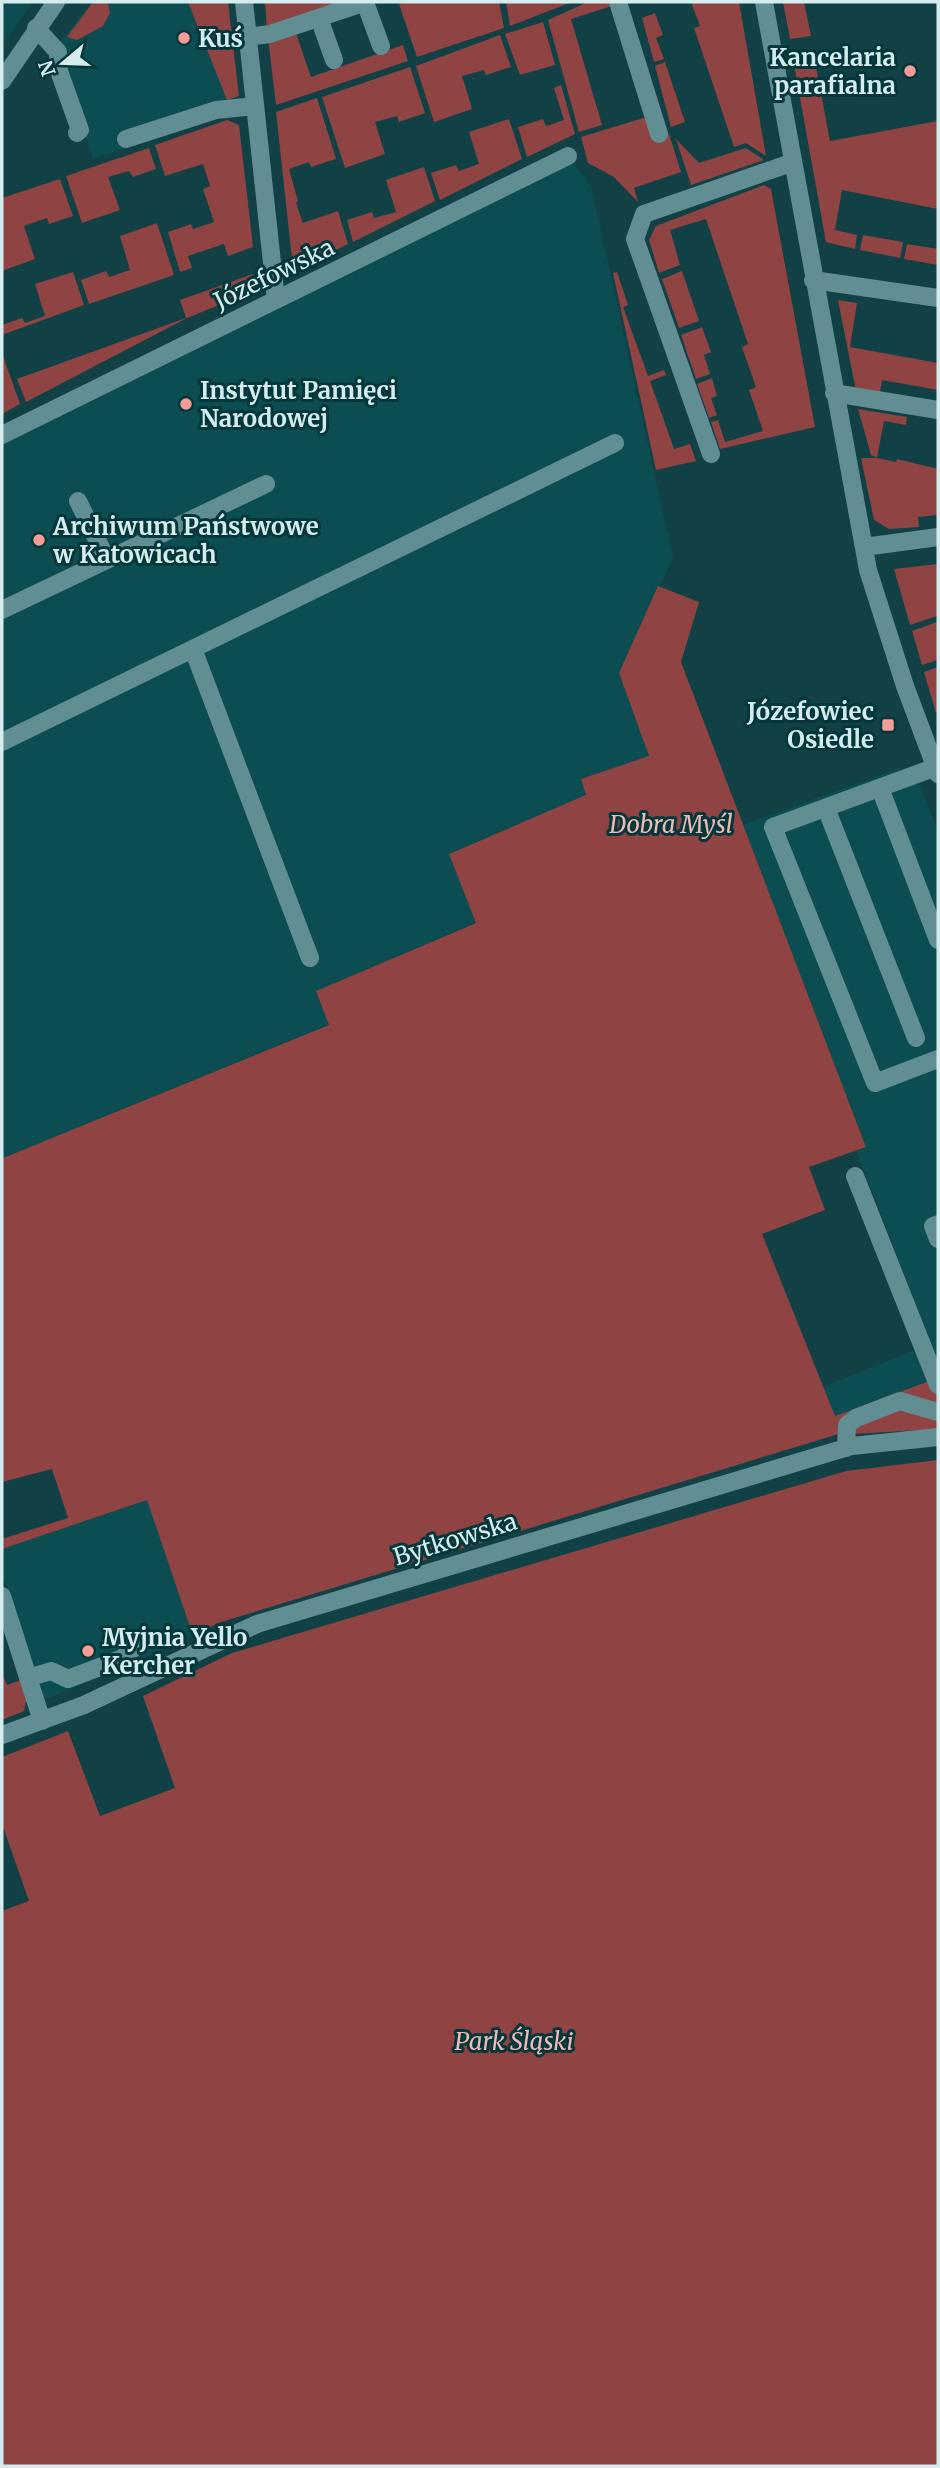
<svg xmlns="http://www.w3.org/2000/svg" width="940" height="2468" viewBox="0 0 940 2468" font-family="Merriweather,serif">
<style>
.built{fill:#0c4d52}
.green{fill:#8f4342}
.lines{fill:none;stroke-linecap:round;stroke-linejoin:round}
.minor{stroke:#608e92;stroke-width:18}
.poi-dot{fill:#f59b98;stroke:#03373a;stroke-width:2.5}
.labels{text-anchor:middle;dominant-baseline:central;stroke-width:6;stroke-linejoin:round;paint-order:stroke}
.poi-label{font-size:24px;font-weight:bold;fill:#d5ecee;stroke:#03373a;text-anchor:start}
.street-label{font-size:24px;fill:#d5ecee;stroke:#03373a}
.park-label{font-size:24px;font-style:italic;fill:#f1b9b6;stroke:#03373a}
</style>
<rect width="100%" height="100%" fill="#114145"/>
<!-- built -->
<path class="built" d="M 2,2 L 29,2 L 31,5 L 5,42 L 2,37 Z
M 91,2 L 226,2 L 237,114 L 227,114 L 93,159 L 57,46 Z
M 571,160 L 591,186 L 673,558 L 619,673 L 649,756 L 581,779 L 587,795 L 449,854 L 476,922 L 317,991 L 330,1024 L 3,1158 L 2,442 Z
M 900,768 L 907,786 L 919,781 L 938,832 L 938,1377 L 835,1417 L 823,1387 L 931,1344 L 858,1155 L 857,1150 L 866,1146 L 743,825 Z
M 147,1500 L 193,1636 L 45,1700 L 2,1573 L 2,1549 Z"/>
<!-- green -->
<path class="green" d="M 93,2 L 108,2 L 110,13 L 103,26 L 77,40 L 67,37 Z
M 188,2 L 228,2 L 239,96 L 227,100 Z
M 265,2 L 346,2 L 267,31 Z
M 406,2 L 499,2 L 504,28 L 417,57 L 399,4 Z
M 506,2 L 572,2 L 510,26 Z
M 588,2 L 613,2 L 615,5 L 571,19 L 602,125 L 579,132 L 548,20 Z
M 691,2 L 739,2 L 766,156 L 746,143 L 734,147 L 694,28 L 700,26 Z
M 783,2 L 804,2 L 811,36 L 790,39 Z
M 655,13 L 663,35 L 656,38 L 664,59 L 654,62 L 642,18 Z
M 543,22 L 555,65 L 520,75 L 505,34 Z
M 295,30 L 311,77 L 403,45 L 408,61 L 276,105 L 268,37 Z
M 500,35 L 511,67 L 486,75 L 484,70 L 462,76 L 472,109 L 434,122 L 416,66 Z
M 813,51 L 830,141 L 938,121 L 938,209 L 842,190 L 835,230 L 857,235 L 855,249 L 826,242 L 793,59 Z
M 665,62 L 685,122 L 671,127 L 655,66 Z
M 410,67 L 425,113 L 399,122 L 397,116 L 375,122 L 385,154 L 345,168 L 322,97 Z
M 561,85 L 575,134 L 527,157 L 518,127 L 543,119 L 546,126 L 564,120 L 554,88 Z
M 317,98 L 336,159 L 311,167 L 309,162 L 289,169 L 298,201 L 296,203 L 303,223 L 338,211 L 348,244 L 307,265 L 292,259 L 276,112 Z
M 650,116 L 658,138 L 669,134 L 681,172 L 634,188 L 638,202 L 614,177 L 588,163 L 581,137 Z
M 509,119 L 522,159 L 440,200 L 431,173 L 456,165 L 459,171 L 479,164 L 469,132 Z
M 227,120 L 239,125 L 253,247 L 228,256 L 224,244 L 188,256 L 192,268 L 180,272 L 168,232 L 191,224 L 193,229 L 214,222 L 203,189 L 210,186 L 203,164 L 165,176 L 155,145 Z
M 676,139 L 699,163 L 746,148 L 764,160 L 691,185 Z
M 149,148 L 156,169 L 133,177 L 129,171 L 108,177 L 120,210 L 82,223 L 66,176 Z
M 424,167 L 435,201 L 353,242 L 347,220 L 372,212 L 374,218 L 396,212 L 386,180 Z
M 60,179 L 73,216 L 49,224 L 47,218 L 24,226 L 35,259 L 2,271 L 2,198 Z
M 764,185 L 771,189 L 815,427 L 720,449 L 711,422 L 718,420 L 725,442 L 763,431 L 749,390 L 756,387 L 742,347 L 748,344 L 706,219 L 670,230 L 680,265 L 659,273 L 649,240 L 656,226 Z
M 157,223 L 174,275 L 89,304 L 81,280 L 106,271 L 109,277 L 130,270 L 120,236 Z
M 863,235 L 903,242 L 900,258 L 860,250 Z
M 907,244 L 938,249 L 938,265 L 904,259 Z
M 682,271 L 699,321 L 679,328 L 662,279 Z
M 73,272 L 84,305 L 2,335 L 2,325 L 22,318 L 25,323 L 45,316 L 35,284 Z
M 617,272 L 628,305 L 623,307 L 648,376 L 664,370 L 666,375 L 650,381 L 674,449 L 690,444 L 696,461 L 656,470 L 613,273 Z
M 253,274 L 245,293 L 239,297 L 187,318 L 26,402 L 17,379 L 186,318 L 180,300 Z
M 838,300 L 857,303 L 850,347 L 938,363 L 938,390 L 882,380 L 880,393 L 856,391 Z
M 702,327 L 711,352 L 704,355 L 710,374 L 696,379 L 681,335 Z
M 2,353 L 20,404 L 2,414 Z
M 712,378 L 717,396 L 711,398 L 717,415 L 709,418 L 697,384 Z
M 858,409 L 907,417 L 906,425 L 884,421 L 877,458 L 896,462 L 897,459 L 938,469 L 938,515 L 918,517 L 919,527 L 889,529 L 874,520 L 861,458 L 877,458 L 871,455 Z
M 938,564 L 937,616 L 910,625 L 894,569 Z
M 658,586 L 699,602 L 681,662 L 866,1147 L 809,1167 L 825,1210 L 762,1234 L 835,1416 L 932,1380 L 938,1395 L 938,1407 L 900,1396 L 842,1433 L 218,1623 L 193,1636 L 147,1500 L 2,1549 L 2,1539 L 68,1518 L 52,1469 L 2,1482 L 2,1154 L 3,1158 L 329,1025 L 316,991 L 476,923 L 449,854 L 586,795 L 581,779 L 649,756 L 619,673 Z
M 937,622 L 938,660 L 922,665 L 912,631 Z
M 938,667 L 938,712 L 936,713 L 924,672 Z
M 900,1406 L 938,1418 L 938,1429 L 853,1434 L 857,1423 Z
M 938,1460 L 938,2466 L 2,2466 L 2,1911 L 29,1901 L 2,1824 L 2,1757 L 68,1731 L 100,1816 L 175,1788 L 143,1696 L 232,1653 L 846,1471 Z
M 2,1672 L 7,1685 L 21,1680 L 27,1697 L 24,1711 L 2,1720 Z"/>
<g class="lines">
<!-- minor -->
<path class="minor" d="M 244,2 L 276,300
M 618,2 L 659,134
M 764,2 L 868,570 L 905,686 L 938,774
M 319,18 L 334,60
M 36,28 L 58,52 L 59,71 L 80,130 L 77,133
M 248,37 L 270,34 L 363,3 L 366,5 L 381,46
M 2,81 L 56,2
M 126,139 L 216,110 L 255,106
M 813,280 L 938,298
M 834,393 L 938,410
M 2,435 L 568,156
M 711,454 L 635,239 L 644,214 L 791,163
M 78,501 L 107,560
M 864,547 L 938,537
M 2,610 L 266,484
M 193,649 L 310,958
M 2,742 L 615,443
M 936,767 L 773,827 L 875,1083 L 938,1059
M 880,788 L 938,940
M 826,808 L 916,1038
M 855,1176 L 938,1385
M 938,1224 L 933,1226 L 938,1239
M 846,1448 L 847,1425 L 856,1418 L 900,1401 L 938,1412
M 2,1596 L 42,1721
M 28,1678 L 51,1671 L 68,1679 L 121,1659 L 141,1642
M 2,1735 L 84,1705 L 257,1624 L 852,1446 L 938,1437"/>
</g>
<!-- markers -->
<g class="poi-dot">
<circle cx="184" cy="38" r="7"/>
<circle cx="910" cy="71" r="7"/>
<circle cx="186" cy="404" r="7"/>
<circle cx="39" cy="540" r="7"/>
<rect x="881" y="718" width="14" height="14" rx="3.5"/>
<circle cx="88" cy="1651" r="7"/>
</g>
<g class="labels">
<!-- poi labels -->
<g class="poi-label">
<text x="198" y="38">Kuś</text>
<text x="896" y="57" text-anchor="end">Kancelaria<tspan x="896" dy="28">parafialna</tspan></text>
<text x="200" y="390">Instytut Pamięci<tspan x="200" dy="28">Narodowej</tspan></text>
<text x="53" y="526">Archiwum Państwowe<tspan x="53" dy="28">w Katowicach</tspan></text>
<text x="874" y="711" text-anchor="end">Józefowiec<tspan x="874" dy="28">Osiedle</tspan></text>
<text x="102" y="1637">Myjnia Yello<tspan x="102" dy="28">Kercher</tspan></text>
</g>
<!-- street labels -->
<g class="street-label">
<text transform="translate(274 274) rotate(-26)">Józefowska</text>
<text transform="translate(455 1539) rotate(-17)">Bytkowska</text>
</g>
<!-- park labels -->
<g class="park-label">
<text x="671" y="824">Dobra Myśl</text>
<text x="514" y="2041">Park Śląski</text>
</g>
</g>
<!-- border -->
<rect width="940" height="2468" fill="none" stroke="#d5ecee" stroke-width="7"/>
<!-- north arrow -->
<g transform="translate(63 63) rotate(251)" stroke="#03373a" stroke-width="5" paint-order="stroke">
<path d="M0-5L12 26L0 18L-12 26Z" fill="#d5ecee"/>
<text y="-10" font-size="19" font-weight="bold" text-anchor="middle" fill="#d5ecee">N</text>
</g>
</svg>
